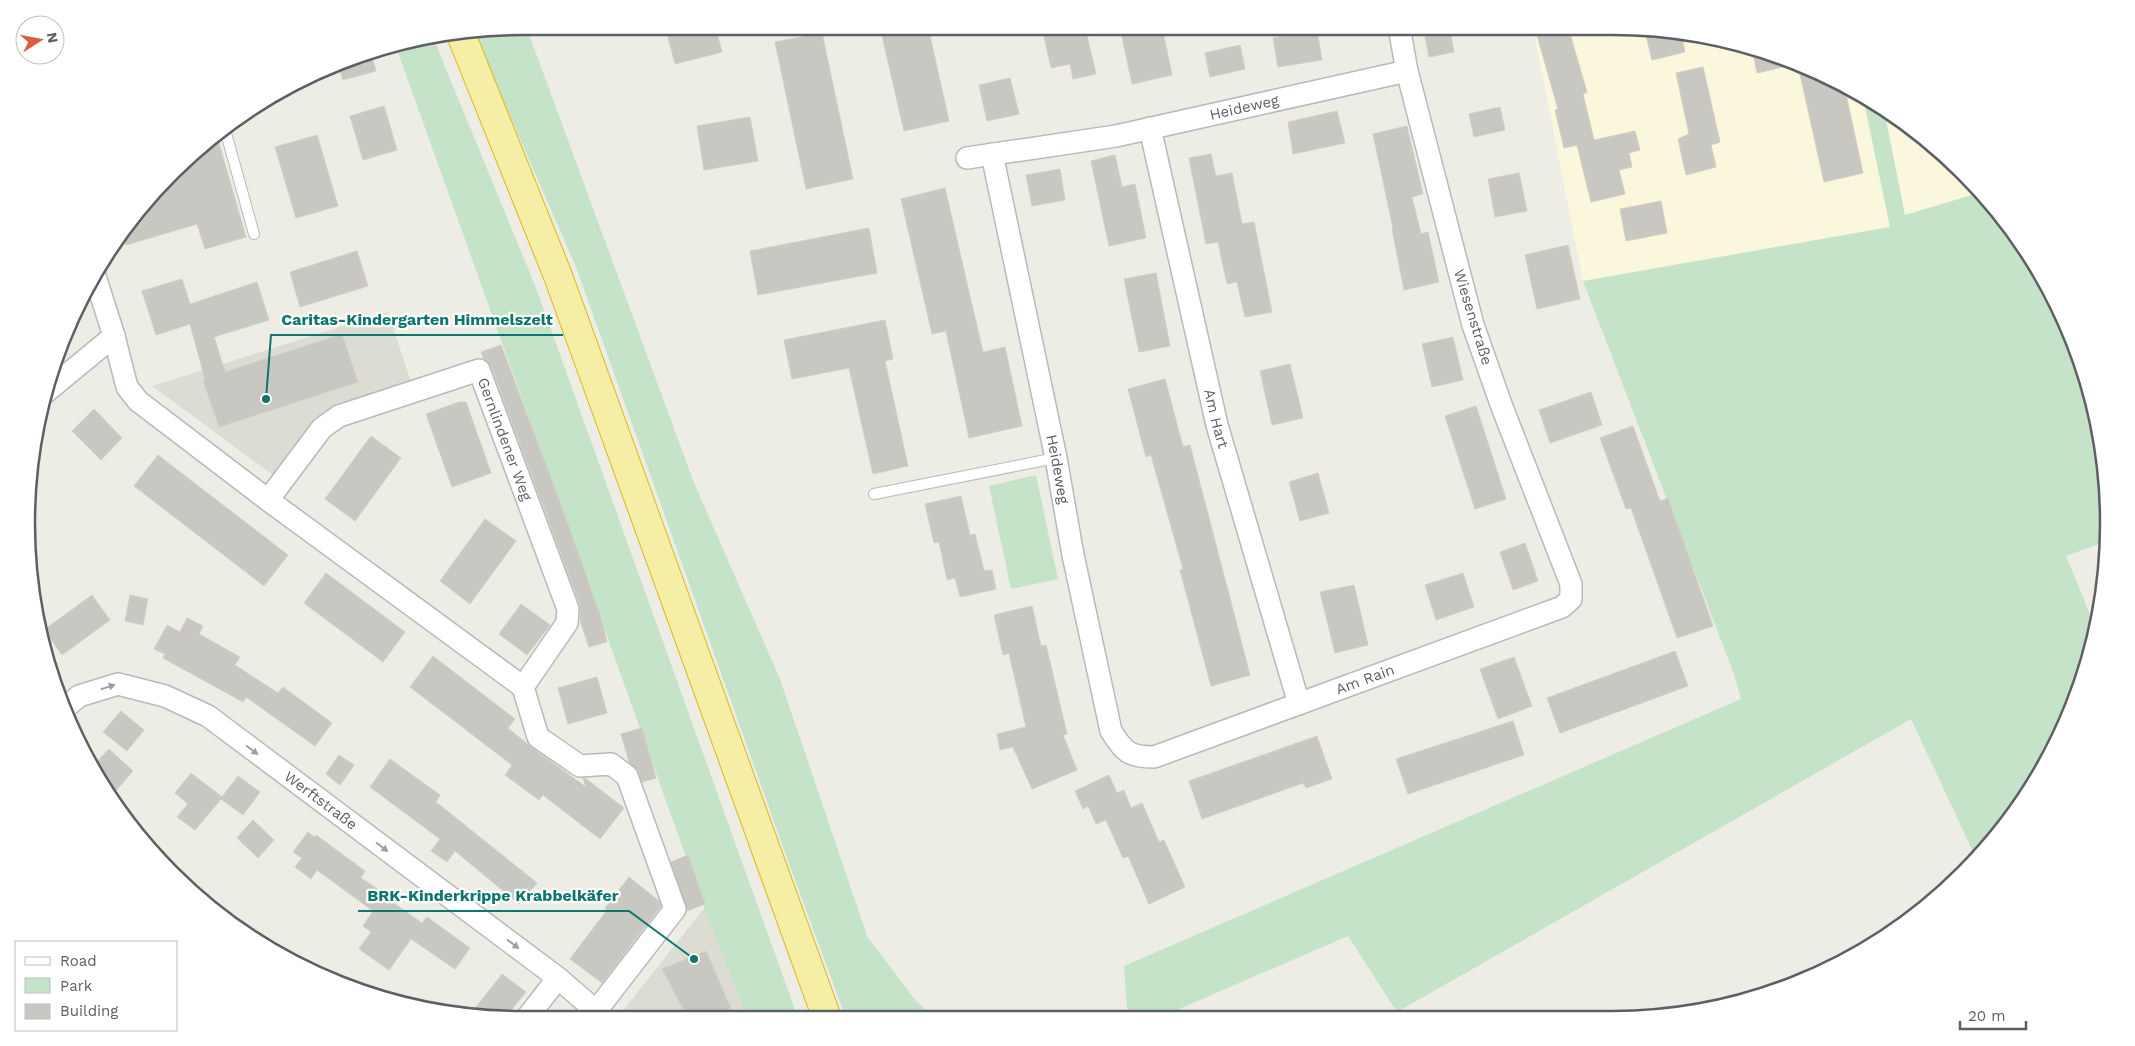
<svg xmlns="http://www.w3.org/2000/svg" width="2135" height="1046" viewBox="0 0 2135 1046" font-family="'Work Sans',sans-serif">
<style>
.commercial{fill:#faf7dd}
.education{fill:#dddcd3}
.green{fill:#c4e3c8}
.building{fill:#c9c7c2;stroke:#d2cfc4}
.lines{fill:none;stroke-linecap:round;stroke-linejoin:round}
.service-casing{stroke:#b7b9bd;stroke-width:12}
.minor-casing{stroke:#b7b9bd;stroke-width:24}
.trunk-casing{stroke:#dcb816;stroke-width:30}
.service{stroke:#fff;stroke-width:10}
.minor{stroke:#fff;stroke-width:21}
.trunk{stroke:#f5eea4;stroke-width:28}
.oneway{fill:#9e9fa2}
.labels{text-anchor:middle;dominant-baseline:central;stroke-width:4.5;stroke-linejoin:round;paint-order:stroke}
.street-label{font-size:15px;fill:#5d5f64;stroke:#fff}
.rim{fill:none;stroke:#5d5f64;stroke-width:2.5}
.leader{fill:none;stroke:#0f766e;stroke-width:2}
.callout-dot{fill:#0f766e;stroke:#fff;stroke-width:2}
.callout-label{font-size:16px;text-anchor:middle;font-weight:bold;fill:#0f766e;stroke:#fff;stroke-width:4.5;stroke-linejoin:round;paint-order:stroke}
</style>
<rect width="100%" height="100%" fill="#edede5"/>
<!-- commercial -->
<path class="commercial" d="M 1533,27 L 1644,27 L 1740,43 L 1831,77 L 1914,129 L 1985,195 L 1890,227 L 1583,281 Z"/>
<!-- education -->
<path class="education" d="M 388,312 L 411,382 L 325,412 L 273,475 L 152,386 Z
M 705,907 L 747,1018 L 631,1018 L 622,1012 Z"/>
<!-- green -->
<path class="green" d="M 526,26 L 694,483 L 780,679 L 867,936 L 916,1001 L 935,1018 L 846,1018 L 791,869 L 576,267 L 473,31 Z
M 432,35 L 536,288 L 798,1018 L 747,1018 L 699,893 L 395,44 Z
M 1863,97 L 1884,110 L 1905,215 L 1982,192 L 2042,274 L 2082,363 L 2104,458 L 2107,541 L 2066,556 L 2094,624 L 2096,624 L 2092,651 L 2058,742 L 1986,850 L 1976,858 L 1911,719 L 1397,1012 L 1348,936 L 1179,1009 L 1178,1017 L 1133,1017 L 1127,1007 L 1124,966 L 1741,699 L 1734,674 L 1583,281 L 1890,227 Z
M 1036,475 L 1058,579 L 1011,589 L 989,486 Z"/>
<!-- building -->
<path class="building" d="M 665,26 L 715,26 L 722,52 L 675,64 Z
M 880,27 L 928,27 L 949,121 L 904,131 Z
M 1042,27 L 1085,27 L 1096,74 L 1073,79 L 1070,64 L 1051,68 Z
M 1120,27 L 1162,27 L 1172,75 L 1132,84 Z
M 1551,27 L 1568,27 L 1587,92 L 1583,94 L 1594,140 L 1635,131 L 1640,150 L 1629,153 L 1632,167 L 1619,170 L 1625,194 L 1591,202 L 1577,145 L 1564,148 L 1555,110 L 1558,109 L 1536,32 Z
M 1644,27 L 1681,33 L 1685,52 L 1652,60 Z
M 1317,30 L 1322,60 L 1278,67 L 1273,38 Z
M 1450,32 L 1454,52 L 1429,57 L 1425,37 Z
M 822,33 L 853,179 L 806,189 L 775,42 Z
M 1240,45 L 1245,69 L 1210,77 L 1205,53 Z
M 1752,47 L 1796,64 L 1757,73 Z
M 370,51 L 376,71 L 343,80 L 338,64 Z
M 1798,65 L 1831,77 L 1844,85 L 1863,173 L 1824,182 Z
M 1703,67 L 1720,142 L 1711,145 L 1716,167 L 1686,175 L 1678,139 L 1689,134 L 1676,73 Z
M 1010,78 L 1019,114 L 987,121 L 979,85 Z
M 384,106 L 397,150 L 363,160 L 350,116 Z
M 1500,107 L 1505,130 L 1474,137 L 1469,114 Z
M 1337,111 L 1345,143 L 1293,154 L 1288,122 Z
M 750,117 L 758,161 L 704,170 L 697,126 Z
M 1407,126 L 1423,194 L 1412,197 L 1421,234 L 1428,232 L 1439,282 L 1404,290 L 1392,229 L 1393,228 L 1373,134 Z
M 216,133 L 246,237 L 205,249 L 197,224 L 126,245 L 123,233 L 150,195 Z
M 317,135 L 338,206 L 296,218 L 275,147 Z
M 1211,154 L 1216,176 L 1232,173 L 1242,224 L 1254,222 L 1272,312 L 1245,317 L 1237,282 L 1227,284 L 1218,242 L 1206,244 L 1189,158 Z
M 1115,155 L 1122,187 L 1135,184 L 1146,238 L 1109,246 L 1091,161 Z
M 1060,169 L 1065,200 L 1032,206 L 1026,175 Z
M 1519,173 L 1527,211 L 1495,217 L 1488,179 Z
M 945,188 L 983,352 L 1005,347 L 1022,426 L 969,438 L 946,331 L 932,334 L 901,199 Z
M 1661,201 L 1667,233 L 1626,241 L 1620,209 Z
M 869,228 L 877,273 L 758,295 L 750,251 Z
M 1568,245 L 1580,299 L 1537,309 L 1525,255 Z
M 357,251 L 368,286 L 300,307 L 290,272 Z
M 1156,273 L 1170,346 L 1139,352 L 1124,279 Z
M 182,279 L 190,304 L 257,282 L 269,320 L 214,337 L 225,372 L 342,334 L 358,382 L 219,427 L 203,380 L 205,379 L 190,324 L 156,335 L 142,291 Z
M 885,320 L 893,359 L 885,361 L 908,466 L 873,474 L 849,368 L 792,379 L 784,340 Z
M 1453,337 L 1463,380 L 1432,387 L 1422,344 Z
M 501,345 L 564,513 L 601,618 L 607,642 L 589,647 L 580,621 L 580,605 L 491,366 L 484,359 L 481,352 Z
M 1290,364 L 1303,418 L 1272,425 L 1260,371 Z
M 1165,379 L 1183,447 L 1190,445 L 1250,675 L 1211,686 L 1180,570 L 1183,569 L 1151,455 L 1146,457 L 1128,389 Z
M 1591,392 L 1602,425 L 1550,443 L 1539,410 Z
M 459,402 L 466,402 L 491,473 L 452,487 L 426,414 Z
M 1476,406 L 1506,499 L 1475,509 L 1445,416 Z
M 94,409 L 122,438 L 101,460 L 72,431 Z
M 1633,426 L 1660,501 L 1668,498 L 1713,626 L 1677,638 L 1631,508 L 1626,509 L 1600,438 Z
M 371,436 L 401,458 L 355,521 L 325,499 Z
M 158,455 L 288,555 L 264,586 L 134,486 Z
M 1318,473 L 1329,513 L 1300,521 L 1289,482 Z
M 961,496 L 970,535 L 975,534 L 984,571 L 992,570 L 996,589 L 960,597 L 955,578 L 947,580 L 939,542 L 934,543 L 925,504 Z
M 485,519 L 516,541 L 470,604 L 440,581 Z
M 1525,543 L 1538,581 L 1513,590 L 1500,552 Z
M 326,573 L 405,632 L 383,662 L 304,603 Z
M 1463,573 L 1474,607 L 1436,620 L 1425,585 Z
M 1354,585 L 1368,645 L 1335,653 L 1320,592 Z
M 92,595 L 110,620 L 62,655 L 44,630 Z
M 130,595 L 148,599 L 143,625 L 125,621 Z
M 521,604 L 550,625 L 527,655 L 499,634 Z
M 1032,606 L 1041,646 L 1046,645 L 1067,734 L 1063,735 L 1077,770 L 1032,789 L 1013,747 L 1000,750 L 997,734 L 1026,727 L 1009,653 L 1003,655 L 994,615 Z
M 187,618 L 203,626 L 199,634 L 240,657 L 235,665 L 278,693 L 283,687 L 332,723 L 315,746 L 246,697 L 243,702 L 163,658 L 165,654 L 154,649 L 167,625 L 180,632 Z
M 1675,651 L 1688,686 L 1560,733 L 1547,698 Z
M 433,656 L 515,719 L 508,728 L 531,747 L 586,787 L 583,778 L 585,778 L 624,808 L 600,839 L 543,795 L 539,800 L 505,775 L 512,765 L 410,687 Z
M 1514,657 L 1532,706 L 1498,719 L 1480,669 Z
M 597,677 L 607,713 L 568,724 L 558,688 Z
M 121,711 L 144,730 L 127,751 L 103,732 Z
M 1513,721 L 1524,755 L 1408,794 L 1396,759 Z
M 642,728 L 656,778 L 642,782 L 638,771 L 629,762 L 621,734 Z
M 1317,736 L 1332,779 L 1306,788 L 1303,783 L 1202,819 L 1189,781 Z
M 109,749 L 133,771 L 114,793 L 99,779 L 92,767 Z
M 339,755 L 354,765 L 340,785 L 326,774 Z
M 390,759 L 440,795 L 436,802 L 537,883 L 519,904 L 455,851 L 447,862 L 431,851 L 440,839 L 370,787 Z
M 191,773 L 222,797 L 238,776 L 260,792 L 243,815 L 221,799 L 195,830 L 177,817 L 188,804 L 175,793 Z
M 1109,775 L 1117,793 L 1124,790 L 1131,808 L 1142,803 L 1159,842 L 1164,840 L 1185,887 L 1149,904 L 1128,856 L 1123,858 L 1106,820 L 1096,824 L 1088,806 L 1083,809 L 1075,791 Z
M 253,820 L 274,840 L 258,858 L 237,838 Z
M 308,832 L 314,837 L 316,835 L 365,871 L 361,878 L 382,892 L 381,894 L 422,923 L 427,917 L 470,948 L 455,969 L 411,939 L 389,970 L 359,949 L 371,932 L 363,926 L 373,911 L 317,870 L 311,879 L 295,867 L 302,858 L 293,852 Z
M 688,855 L 705,904 L 687,911 L 671,862 Z
M 629,877 L 659,901 L 661,906 L 602,983 L 570,959 L 607,910 L 605,908 Z
M 706,951 L 735,1018 L 688,1018 L 662,969 Z
M 502,974 L 526,992 L 504,1019 L 470,1015 Z"/>
<g class="lines">
<!-- service casing -->
<g class="service-casing">
<path id="service" d="M 224,126 L 254,234
M 874,494 L 1056,458"/>
</g>
<!-- minor casing -->
<g class="minor-casing">
<g id="minor">
<path id="s1" d="M 1150,128 L 1217,425 L 1299,704"/>
<path id="s2" d="M 992,154 L 1056,458 L 1073,555 L 1111,731 C 1124,752 1129,757 1154,757 L 1562,607 L 1571,599 L 1571,584 L 1502,407 L 1473,325 L 1407,71 L 1399,27"/>
<path id="s3" d="M 967,158 L 1116,136 L 1407,71"/>
<path d="M 46,392 L 114,336"/>
<path id="s4" d="M 268,500 L 322,428 L 339,416 L 479,370 L 568,609 L 567,623 L 523,687"/>
<path id="s5" d="M 65,708 L 79,696 L 118,684 L 165,696 L 208,716 L 558,978 L 596,1011 L 675,909 L 627,776 L 611,764 L 580,766 L 538,737 L 523,687 L 268,500 L 138,401 L 127,387 L 114,336 L 94,273"/>
<path d="M 526,1019 L 558,978"/>
</g>
</g>
<!-- trunk casing -->
<g class="trunk-casing">
<path id="trunk" d="M 460,32 L 558,276 L 827,1018"/>
</g>
<!-- service -->
<use href="#service" class="service"/>
<!-- minor -->
<use href="#minor" class="minor"/>
<!-- trunk -->
<use href="#trunk" class="trunk"/>
</g>
<!-- one-way arrows -->
<defs><path id="oneway-solid" d="M-6-.8H1V-3.2L6.5 0L1 3.2V.8H-6Z" transform="scale(1.25)"/></defs>
<g class="oneway">
<use href="#oneway-solid" transform="translate(108 687) rotate(-17)"/>
<use href="#oneway-solid" transform="translate(252 750) rotate(37)"/>
<use href="#oneway-solid" transform="translate(382 847) rotate(37)"/>
<use href="#oneway-solid" transform="translate(513 944) rotate(37)"/>
</g>
<g class="labels">
<!-- street labels -->
<g class="street-label">
<text stroke="none"><textPath href="#s3" startOffset="282">Heideweg</textPath></text>
<text transform="translate(1473 317) rotate(73)">Wiesenstraße</text>
<text stroke="none"><textPath href="#s1" startOffset="298">Am Hart</textPath></text>
<text stroke="none"><textPath href="#s4" startOffset="332">Gernlindener Weg</textPath></text>
<text stroke="none"><textPath href="#s2" startOffset="322">Heideweg</textPath></text>
<text stroke="none"><textPath href="#s2" startOffset="868">Am Rain</textPath></text>
<text stroke="none"><textPath href="#s5" startOffset="296">Werftstraße</textPath></text>
</g>
</g>
<!-- crop -->
<path d="M0 0H2135V1046H0ZM523 35H1612A488 488 0 0 1 2100 523V523A488 488 0 0 1 1612 1011H523A488 488 0 0 1 35 523V523A488 488 0 0 1 523 35Z" fill="#fff" fill-rule="evenodd"/>
<path class="rim" d="M523 35H1612A488 488 0 0 1 2100 523V523A488 488 0 0 1 1612 1011H523A488 488 0 0 1 35 523V523A488 488 0 0 1 523 35Z"/>
<!-- callouts -->
<path class="leader" d="M266 399L271 335H563M694 959L629 911H358"/>
<g class="callout-dot">
<circle cx="266" cy="399" r="5"/>
<circle cx="694" cy="959" r="5"/>
</g>
<g class="callout-label">
<text x="417" y="325">Caritas-Kindergarten Himmelszelt</text>
<text x="493" y="901">BRK-Kinderkrippe Krabbelkäfer</text>
</g>
<!-- legend -->
<rect x="15" y="941" width="162" height="90" fill="#ffffff" stroke="#bebfc1"/>
<rect x="25" y="957" width="25" height="8" fill="#ffffff" stroke="#bebfc1"/>
<text x="60" y="966" font-size="15" fill="#5d5f64">Road</text>
<rect x="25" y="978" width="25" height="15" fill="#c4e3c8" stroke="#bebfc1"/>
<text x="60" y="991" font-size="15" fill="#5d5f64">Park</text>
<rect x="25" y="1004" width="25" height="15" fill="#c9c7c2" stroke="#bebfc1"/>
<text x="60" y="1016" font-size="15" fill="#5d5f64">Building</text>
<!-- north arrow -->
<g transform="translate(40 40) rotate(79)"><circle r="24" fill="#ffffff" stroke="#bebfc1"/>
<path d="M0-4L9 19L0 12L-9 19Z" fill="#d86040"/>
<text y="-8" font-size="14" font-weight="bold" text-anchor="middle" fill="#5d5f64">N</text>
</g>
<!-- scale -->
<path d="M1960 1021v8h66v-8" fill="none" stroke="#5d5f64" stroke-width="2.5"/>
<text x="1968" y="1021" font-size="15" fill="#5d5f64" stroke="#ffffff" stroke-width="4" paint-order="stroke">20 m</text>
</svg>
